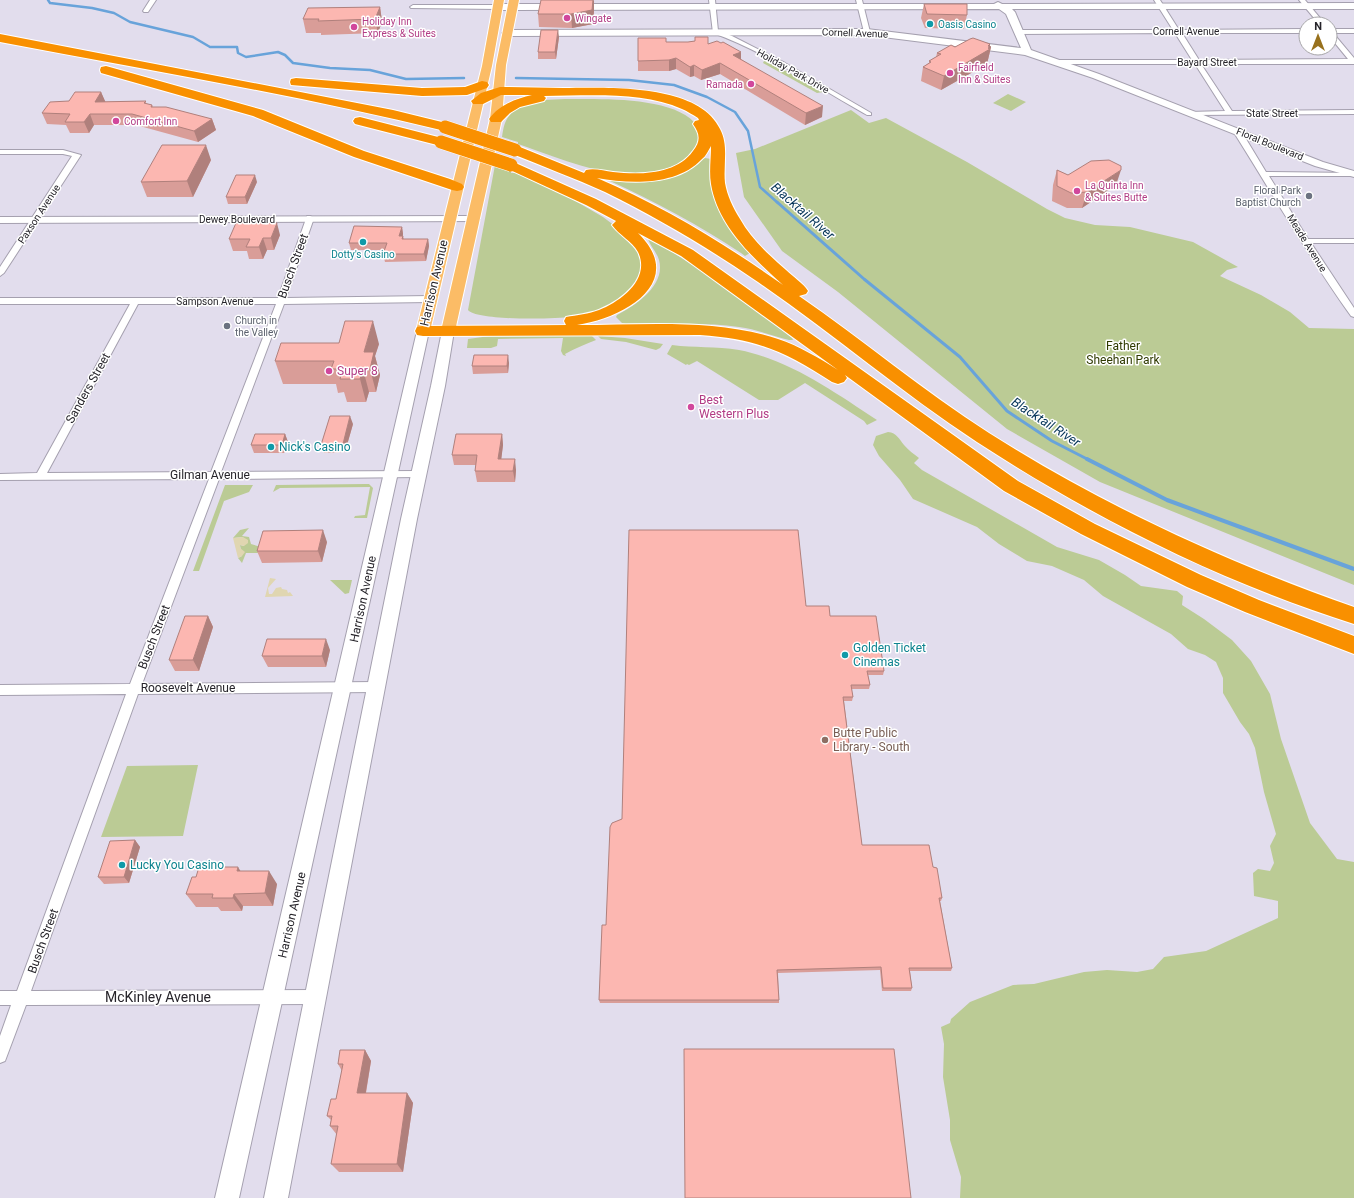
<svg xmlns="http://www.w3.org/2000/svg" width="1354" height="1198" viewBox="0 0 1354 1198" font-family="Roboto,sans-serif">
<style>
.green{fill:#bbcb95}
.sand{fill:#e0d6b1}
.lines{fill:none;stroke-linecap:round;stroke-linejoin:round}
.stream-far2{stroke:#68a3da;stroke-width:2.5}
.stream-far1{stroke:#68a3da;stroke-width:3}
.stream{stroke:#68a3da;stroke-width:4}
.street-casing{stroke:#a5a0af;stroke-width:2}
.secondary-casing{stroke:#a5a0af;stroke-width:2}
.primary-casing{stroke:#fff;stroke-width:2}
.highway-casing{stroke:#fff;stroke-width:2}
.street{fill:#fff;fill-rule:evenodd}
.secondary{fill:#fff;fill-rule:evenodd}
.primary{fill:#fbbc66;fill-rule:evenodd}
.highway{fill:#f99000;fill-rule:evenodd}
.highway-bridge-casing{stroke:#fff;stroke-width:14;stroke-linecap:butt}
.highway-bridge{stroke:#f99000;stroke-width:13}
.wall{fill:#d99d98}
.shaded-wall{fill:#b0807c}
.building{fill:#fcb7b1;stroke:#b0807c}
.hotel-dot{fill:#d1479c;stroke:#fff;stroke-width:1.5}
.culture-dot{fill:#0f9aa8;stroke:#fff;stroke-width:1.5}
.worship-dot{fill:#6b7280;stroke:#fff;stroke-width:1.5}
.education-dot{fill:#8d6e63;stroke:#fff;stroke-width:1.5}
.labels{text-anchor:middle;dominant-baseline:central;stroke-width:3;stroke-linejoin:round;paint-order:stroke}
.far-hotel-label{font-size:10px;fill:#b23c85;stroke:#fff;text-anchor:start}
.far-culture-label{font-size:10px;fill:#0d838f;stroke:#fff;text-anchor:start}
.far-street-label{font-size:10px;fill:#26242a;stroke:#fff}
.far-worship-label{font-size:10px;fill:#5b616d;stroke:#fff;text-anchor:end}
.street-label{font-size:12px;fill:#26242a;stroke:#fff}
.park-label{font-size:12px;fill:#2f3a00;stroke:#fff}
.hotel-label{font-size:12px;fill:#b23c85;stroke:#fff;text-anchor:start}
.culture-label{font-size:12px;fill:#0d838f;stroke:#fff;text-anchor:start}
.education-label{font-size:12px;fill:#785e54;stroke:#fff;text-anchor:start}
.water-label{font-size:13px;font-style:italic;fill:#063558;stroke:#fff}
.near-street-label{font-size:14px;fill:#26242a;stroke:#fff}
</style>
<rect width="100%" height="100%" fill="#e2dded"/>
<!-- green -->
<path class="green" d="M 764,61 L 772,63 L 823,92 L 817,93 L 763,63 Z
M 1008,94 L 1026,102 L 1011,111 L 993,103 Z
M 565,99 C 598,99 670,96 694,122 C 698,127 699,136 701,142 C 698,147 694,153 690,157 C 686,161 679,164 674,166 C 624,188 566,160 518,144 L 518,142 L 502,137 C 504,123 506,116 518,108 L 517,107 L 544,100 Z
M 851,110 L 869,123 L 886,118 L 967,162 L 1047,209 L 1065,218 L 1095,225 L 1130,227 L 1193,242 L 1238,267 L 1227,270 L 1220,276 L 1261,295 L 1290,312 L 1309,328 L 1354,329 L 1354,585 L 1100,482 L 1007,429 L 838,292 L 782,251 L 744,197 L 736,153 L 755,149 Z
M 705,158 L 711,159 L 712,162 C 711,172 710,184 713,194 C 719,216 736,235 750,253 L 745,256 L 741,253 C 699,225 656,202 610,181 L 636,181 L 687,170 Z
M 495,165 L 511,171 L 511,173 L 519,173 L 572,199 L 603,217 L 631,238 L 639,248 L 643,276 C 631,289 625,298 609,306 C 597,312 584,315 571,317 C 554,319 477,321 468,310 Z
M 648,238 L 663,246 L 731,290 L 792,338 L 793,340 L 789,340 C 772,336 756,329 739,327 C 703,322 666,325 630,325 L 622,323 L 616,317 L 617,315 C 636,305 666,285 659,260 C 657,252 649,245 648,238 Z
M 490,336 L 592,336 L 596,340 C 586,344 576,348 565,354 L 566,356 L 563,355 L 561,351 L 563,338 L 498,339 L 497,346 L 491,348 L 467,348 L 468,339 Z
M 598,336 L 625,338 L 663,344 L 660,348 L 656,350 L 626,342 L 601,339 Z
M 672,345 C 694,348 716,346 739,350 C 790,360 834,392 877,420 L 867,425 L 864,421 L 805,383 L 778,400 L 759,400 L 697,361 L 689,365 L 687,364 L 686,365 L 667,354 Z
M 888,432 C 897,433 899,439 904,445 C 908,450 914,454 919,458 L 914,463 L 922,470 L 1057,547 L 1099,560 L 1125,575 L 1141,586 L 1177,591 L 1183,596 L 1182,605 L 1204,619 L 1232,640 L 1251,661 L 1270,694 L 1281,739 L 1310,823 L 1337,859 L 1354,862 L 1354,1198 L 960,1198 L 961,1177 L 950,1140 L 950,1120 L 943,1077 L 944,1044 L 941,1027 L 950,1023 L 951,1019 L 970,1002 L 1013,985 L 1034,984 L 1084,972 L 1107,970 L 1137,972 L 1153,969 L 1164,957 L 1206,951 L 1278,918 L 1278,901 L 1254,896 L 1253,873 L 1258,869 L 1270,871 L 1274,863 L 1270,846 L 1276,834 L 1264,792 L 1255,748 L 1249,734 L 1240,722 L 1223,693 L 1223,678 L 1216,662 L 1205,655 L 1188,649 L 1171,634 L 1103,596 L 1084,580 L 1052,566 L 1027,561 L 999,544 L 977,527 L 913,499 L 900,480 L 879,456 L 873,445 L 876,436 Z
M 365,484 L 369,484 L 373,488 L 367,518 L 354,518 L 355,516 L 365,515 L 370,487 L 280,488 L 273,492 L 276,485 Z
M 225,485 L 253,485 L 249,492 L 224,501 L 199,571 L 193,571 Z
M 249,528 L 242,536 L 249,537 L 251,544 L 261,547 L 260,553 L 246,553 L 242,563 L 238,558 L 242,556 L 240,545 L 244,546 L 243,537 L 233,538 L 240,530 Z
M 330,580 L 352,580 L 349,593 L 345,594 Z
M 198,765 L 183,836 L 101,837 L 127,766 Z"/>
<!-- sand -->
<path class="sand" d="M 243,537 L 248,540 L 248,543 L 244,546 L 240,545 L 240,548 L 245,552 L 242,556 L 238,558 L 233,538 Z
M 270,578 L 276,579 L 268,588 L 269,594 L 272,594 L 276,588 L 281,587 L 282,589 L 287,590 L 288,593 L 290,592 L 293,596 L 265,597 Z"/>
<g class="lines">
<!-- stream-far2 -->
<path class="stream-far2" d="M 48,0 L 50,3 L 92,8 L 114,13 L 130,22 L 193,37 L 210,47 L 237,47 L 238,53 L 246,57 L 278,52 L 285,55 L 293,63 L 330,68 L 370,70 L 406,79 L 464,78
M 516,78 L 629,80 L 674,85 L 707,97 L 735,112 L 748,131 L 760,187 L 778,203"/>
<!-- stream-far1 -->
<path class="stream-far1" d="M 777,202 L 864,279 L 960,357 L 1007,411 L 1052,441 L 1089,460"/>
<!-- stream -->
<path class="stream" d="M 1087,459 L 1167,500 L 1354,569"/>
<!-- street casing -->
<g class="street-casing">
<path id="street" d="M 150,0 L 156,0 L 148,12 L 144,12 L 143,11 Z
M 709,0 L 715,0 L 718,31 L 732,36 L 785,63 L 871,113 L 871,115 L 867,115 C 819,88 764,51 713,33 Z
M 856,0 L 862,0 L 870,32 L 869,33 L 864,32 Z
M 1154,0 L 1160,0 L 1179,30 L 1306,29 L 1306,33 L 1182,33 L 1199,60 L 1348,59 L 1330,37 L 1330,29 L 1354,29 L 1354,33 L 1333,33 L 1354,58 L 1354,64 L 1201,64 L 1232,111 L 1354,110 L 1354,114 L 1191,115 L 1189,114 L 1189,112 L 1225,111 L 1195,64 L 1060,64 L 1057,62 L 1060,60 L 1192,60 L 1175,33 L 1019,34 L 1016,32 L 1019,30 L 1173,30 Z
M 1299,0 L 1305,0 L 1325,24 L 1319,24 Z
M 413,5 L 498,5 L 501,7 L 498,9 L 411,8 L 410,7 Z
M 1234,129 L 1240,129 L 1266,172 L 1354,173 L 1354,176 L 1269,176 L 1308,239 L 1354,239 L 1354,243 L 1311,243 L 1354,308 L 1354,317 L 1351,316 C 1308,256 1272,193 1233,131 Z
M 0,150 L 63,150 L 81,155 L 4,273 L 0,276 L 0,267 L 72,156 L 63,154 L 0,154 Z
M 307,216 L 310,216 L 314,218 L 286,298 L 430,296 L 434,299 L 430,302 L 284,304 L 221,472 L 419,471 L 424,474 L 419,477 L 219,479 L 142,684 L 377,682 L 381,684 L 383,687 L 381,690 L 377,692 L 138,694 L 31,991 L 316,990 L 321,992 L 323,997 L 321,1002 L 316,1004 L 26,1005 L 5,1061 L 0,1063 L 0,1036 L 11,1005 L 0,1005 L 0,991 L 17,991 L 126,694 L 0,695 L 0,685 L 130,684 L 209,479 L 0,480 L 0,474 L 37,473 L 130,304 L 0,304 L 0,298 L 278,298 ZM 138,304 L 276,304 L 211,472 L 47,473 Z"/>
</g>
<!-- secondary casing -->
<g class="secondary-casing">
<path id="secondary" d="M 998,2 L 1002,4 L 1354,3 L 1354,9 L 1012,9 L 1015,12 L 1031,50 L 1099,74 L 1323,162 L 1354,171 L 1354,177 L 1315,166 L 1093,78 L 1025,55 L 867,35 L 507,36 L 502,33 L 507,30 L 867,29 L 1021,48 L 1006,14 L 999,9 L 498,10 L 493,7 L 498,4 L 994,4 Z
M 474,216 L 478,217 L 480,219 L 478,221 L 0,223 L 0,217 Z
M 423,327 L 428,328 L 429,331 L 239,1198 L 215,1198 L 417,331 L 418,328 Z
M 448,327 L 453,328 L 454,331 L 445,386 L 417,519 L 288,1198 L 264,1198 L 401,519 L 431,386 L 442,331 L 443,328 Z"/>
</g>
<!-- primary casing -->
<g class="primary-casing">
<path id="primary" d="M 494,0 L 504,0 L 492,66 L 430,331 L 428,334 L 423,335 L 418,334 L 416,331 L 482,66 Z
M 509,0 L 519,0 L 506,65 L 502,119 L 455,331 L 453,334 L 448,335 L 443,334 L 441,331 L 490,119 L 496,65 Z"/>
</g>
<!-- highway casing -->
<g class="highway-casing">
<path id="highway" d="M 0,34 L 393,110 L 450,124 L 452,127 L 450,130 L 445,131 C 298,95 148,70 0,42 Z
M 106,66 L 263,110 L 364,151 L 450,179 L 462,184 L 464,187 L 462,190 L 457,191 L 452,190 L 354,157 L 253,116 L 101,73 L 100,70 L 101,67 Z
M 296,78 L 422,88 L 465,87 L 482,81 L 487,82 L 489,85 L 487,88 L 467,95 L 422,96 L 291,85 L 290,82 L 291,79 Z
M 500,87 C 521,87 542,88 563,88 C 607,88 698,83 720,129 C 729,146 723,165 725,183 C 727,195 733,208 740,219 C 751,239 769,255 786,270 C 793,277 803,283 808,291 L 806,294 L 799,296 C 863,340 923,391 989,433 C 1104,506 1226,562 1354,607 L 1354,624 C 1221,582 1094,518 977,442 C 899,391 829,330 752,278 C 705,246 656,217 605,192 C 574,178 542,166 510,153 L 508,150 L 510,147 L 515,146 L 520,147 L 584,173 L 586,170 C 595,168 604,171 613,172 C 639,175 676,175 693,151 C 701,141 700,134 693,124 L 695,121 L 699,120 L 698,118 C 693,115 687,111 682,109 C 642,91 587,96 544,96 L 546,98 L 544,101 L 520,107 L 510,113 L 501,122 L 491,122 L 489,119 C 499,105 515,99 532,95 L 501,95 L 483,104 L 473,104 L 471,101 L 481,93 ZM 711,146 C 711,159 709,172 711,184 C 718,226 753,258 783,285 C 725,244 663,206 597,178 C 630,184 677,186 702,159 C 706,156 708,151 711,146 Z
M 360,117 L 446,139 L 448,142 L 446,145 L 441,146 L 355,124 L 353,121 L 355,118 Z
M 511,161 L 596,199 L 693,250 L 1018,481 L 1095,524 L 1201,575 L 1259,600 L 1354,636 L 1354,654 L 1245,612 L 1187,587 L 1081,534 L 1004,491 L 845,375 L 847,378 L 844,382 L 838,384 L 832,382 C 784,351 757,339 700,335 L 423,336 L 417,335 L 415,331 L 417,327 L 423,326 L 569,325 L 566,325 L 564,321 L 566,317 C 577,315 589,314 599,310 C 621,301 651,279 638,252 C 632,241 619,235 612,225 L 616,221 L 586,205 L 506,168 L 504,165 L 506,162 ZM 638,233 L 681,256 L 838,370 C 819,358 799,346 778,339 C 716,318 642,325 577,325 C 624,318 688,282 638,233 Z"/>
</g>
<!-- street -->
<use href="#street" class="street"/>
<!-- secondary -->
<use href="#secondary" class="secondary"/>
<!-- primary -->
<use href="#primary" class="primary"/>
<!-- highway -->
<use href="#highway" class="highway"/>
<!-- highway-bridge casing -->
<g class="highway-bridge-casing">
<path id="highway-bridge" d="M 445,127 L 515,150
M 441,142 L 511,165"/>
</g>
<!-- highway-bridge -->
<use href="#highway-bridge" class="highway-bridge"/>
</g>
<!-- wall -->
<path class="wall" d="M 924,4 L 967,15 L 964,29 L 925,28 L 921,18 Z
M 380,7 L 382,21 L 378,33 L 321,35 L 321,33 L 306,33 L 303,19 Z
M 594,11 L 593,24 L 572,28 L 539,27 L 538,14 Z
M 559,37 L 556,59 L 538,59 L 538,52 Z
M 695,37 L 708,44 L 741,59 L 822,117 L 805,125 L 720,74 L 701,80 L 694,76 L 690,77 L 676,69 L 669,71 L 638,71 L 638,61 L 666,42 L 688,42 L 695,41 Z
M 990,44 L 990,46 L 991,47 L 987,64 L 941,90 L 921,81 L 923,67 L 929,63 L 929,61 L 936,57 L 937,53 L 955,47 Z
M 101,92 L 105,102 L 146,101 L 146,104 L 152,105 L 153,107 L 212,119 L 216,130 L 198,142 L 136,125 L 94,125 L 89,133 L 70,133 L 66,125 L 47,124 L 42,113 L 69,101 Z
M 211,160 L 193,197 L 147,197 L 141,182 Z
M 1057,170 L 1068,175 L 1116,185 L 1082,208 L 1067,208 L 1052,201 L 1053,185 Z
M 257,182 L 247,204 L 228,204 L 226,197 Z
M 402,227 L 403,234 L 403,236 L 404,239 L 428,239 L 429,246 L 426,261 L 385,262 L 383,254 L 385,250 L 351,250 L 349,243 Z
M 280,235 L 274,250 L 267,250 L 263,259 L 249,259 L 247,251 L 233,251 L 229,239 Z
M 379,344 L 375,356 L 380,375 L 376,392 L 369,392 L 366,402 L 347,402 L 344,392 L 338,393 L 336,384 L 283,384 L 275,361 Z
M 509,363 L 508,373 L 473,374 L 472,366 Z
M 353,424 L 345,452 L 324,453 L 321,445 Z
M 285,434 L 288,442 L 284,453 L 254,453 L 251,445 Z
M 502,434 L 503,445 L 501,459 L 516,470 L 515,482 L 477,482 L 475,471 L 476,465 L 454,465 L 452,455 Z
M 327,542 L 322,562 L 262,563 L 257,551 Z
M 806,606 L 830,616 L 884,671 L 883,675 L 868,675 L 870,685 L 869,689 L 851,689 L 853,697 L 852,701 L 844,701 L 862,845 L 933,867 L 942,898 L 941,901 L 940,901 L 952,968 L 951,971 L 910,971 L 912,988 L 911,991 L 882,991 L 880,970 L 778,973 L 779,1000 L 779,1003 L 600,1003 L 599,1000 L 606,925 L 622,819 Z
M 208,616 L 213,627 L 199,671 L 175,671 L 169,660 Z
M 330,650 L 326,667 L 268,667 L 262,656 Z
M 135,840 L 140,847 L 129,883 L 104,884 L 98,877 Z
M 241,871 L 277,884 L 273,906 L 243,906 L 242,911 L 221,911 L 218,907 L 196,907 L 186,894 L 196,877 Z
M 365,1050 L 371,1061 L 366,1093 L 407,1093 L 413,1103 L 403,1172 L 339,1172 L 331,1164 L 337,1135 L 330,1126 L 331,1120 L 327,1116 L 336,1099 L 342,1071 L 338,1064 Z"/>
<!-- shaded-wall -->
<path class="shaded-wall" d="M 594,0 L 594,11 L 593,24 L 572,28 L 571,14 Z
M 380,7 L 382,21 L 378,33 L 375,19 Z
M 558,30 L 559,37 L 556,59 L 555,52 Z
M 990,44 L 990,47 L 991,47 L 987,64 L 941,90 L 944,76 Z
M 741,52 L 741,63 L 733,55 Z
M 676,58 L 676,69 L 669,71 L 669,60 Z
M 720,63 L 720,74 L 701,80 L 702,70 Z
M 694,65 L 694,76 L 690,77 L 690,67 Z
M 101,92 L 106,103 L 95,102 Z
M 823,106 L 822,117 L 805,125 L 806,113 Z
M 90,114 L 94,125 L 89,133 L 84,122 Z
M 212,119 L 216,130 L 198,142 L 194,131 Z
M 206,145 L 211,160 L 193,197 L 187,181 Z
M 1121,170 L 1116,185 L 1082,208 L 1087,192 Z
M 255,175 L 257,182 L 247,204 L 245,197 Z
M 277,223 L 280,235 L 274,250 L 271,238 Z
M 402,227 L 403,234 L 401,244 L 399,236 Z
M 263,238 L 267,250 L 263,259 L 259,247 Z
M 428,239 L 429,246 L 426,261 L 424,254 Z
M 373,321 L 379,344 L 375,356 L 380,375 L 376,392 L 370,369 L 364,352 Z
M 508,355 L 509,363 L 508,373 L 507,366 Z
M 363,369 L 369,392 L 366,402 L 360,379 Z
M 350,416 L 353,424 L 345,452 L 343,444 Z
M 285,434 L 288,442 L 284,453 L 282,445 Z
M 502,434 L 503,445 L 500,470 L 498,459 Z
M 515,459 L 516,470 L 515,482 L 513,471 Z
M 323,530 L 327,542 L 322,562 L 318,551 Z
M 208,616 L 213,627 L 199,671 L 193,660 Z
M 326,639 L 330,650 L 326,667 L 322,656 Z
M 135,840 L 140,847 L 129,883 L 124,877 Z
M 238,867 L 246,880 L 237,871 Z
M 269,871 L 277,884 L 273,906 L 265,893 Z
M 234,894 L 243,906 L 242,911 L 233,898 Z
M 365,1050 L 371,1061 L 364,1103 L 357,1093 Z
M 407,1093 L 413,1103 L 403,1172 L 397,1164 Z"/>
<!-- building -->
<path class="building" d="M 541,0 L 593,0 L 592,10 L 571,14 L 538,14 Z
M 924,4 L 967,4 L 967,15 L 927,14 Z
M 380,7 L 375,19 L 318,21 L 319,19 L 303,19 L 308,8 Z
M 541,30 L 558,30 L 555,52 L 538,52 Z
M 695,37 L 708,37 L 708,44 L 717,41 L 721,43 L 723,42 L 741,52 L 733,55 L 823,106 L 806,113 L 720,63 L 702,70 L 694,65 L 690,67 L 676,58 L 669,60 L 638,61 L 638,38 L 666,38 L 666,42 L 688,42 L 695,41 Z
M 973,38 L 990,44 L 988,46 L 991,47 L 988,48 L 990,49 L 944,76 L 923,67 L 931,62 L 929,61 L 941,54 L 937,53 L 951,45 L 955,47 L 970,39 Z
M 75,92 L 101,92 L 95,102 L 146,101 L 144,103 L 152,105 L 151,107 L 166,107 L 212,119 L 194,131 L 132,114 L 90,114 L 84,122 L 65,122 L 70,114 L 42,113 L 50,102 L 69,101 Z
M 162,145 L 206,145 L 187,181 L 141,182 Z
M 1109,160 L 1121,166 L 1121,170 L 1087,192 L 1071,193 L 1057,186 L 1057,170 L 1068,175 L 1091,161 Z
M 236,175 L 255,175 L 245,197 L 226,197 Z
M 236,223 L 277,223 L 271,238 L 263,238 L 259,247 L 246,247 L 250,239 L 229,239 Z
M 354,226 L 402,227 L 399,236 L 403,236 L 402,239 L 428,239 L 424,254 L 383,254 L 387,243 L 349,243 Z
M 345,321 L 373,321 L 364,352 L 374,352 L 370,369 L 363,369 L 360,379 L 340,379 L 343,369 L 331,369 L 334,361 L 275,361 L 281,343 L 339,343 Z
M 474,355 L 508,355 L 507,366 L 472,366 Z
M 330,416 L 350,416 L 343,444 L 321,445 Z
M 255,434 L 285,434 L 282,445 L 251,445 Z
M 456,434 L 502,434 L 498,459 L 515,459 L 513,471 L 475,471 L 477,455 L 452,455 Z
M 323,530 L 318,551 L 257,551 L 263,531 Z
M 629,530 L 798,530 L 806,606 L 829,606 L 830,616 L 876,616 L 884,671 L 867,671 L 870,685 L 851,685 L 853,697 L 843,697 L 862,845 L 929,845 L 933,867 L 937,868 L 942,898 L 939,898 L 952,968 L 909,968 L 912,988 L 883,988 L 881,967 L 777,970 L 779,1000 L 599,1000 L 602,925 L 606,925 L 610,827 L 612,823 L 622,819 Z
M 185,616 L 208,616 L 193,660 L 169,660 Z
M 267,639 L 326,639 L 322,656 L 262,656 Z
M 135,840 L 124,877 L 98,877 L 110,841 Z
M 199,867 L 238,867 L 237,871 L 269,871 L 265,893 L 234,894 L 233,898 L 212,898 L 213,894 L 186,894 L 192,877 L 196,877 Z
M 684,1049 L 894,1049 L 911,1198 L 685,1198 Z
M 340,1050 L 365,1050 L 357,1093 L 407,1093 L 397,1164 L 331,1164 L 338,1126 L 330,1126 L 332,1116 L 327,1116 L 331,1099 L 336,1099 L 343,1064 L 338,1064 Z"/>
<!-- markers -->
<g class="hotel-dot">
<circle cx="567" cy="18" r="4"/>
<circle cx="354" cy="27" r="4"/>
<circle cx="950" cy="73" r="4"/>
<circle cx="751" cy="84" r="4"/>
<circle cx="116" cy="121" r="4"/>
<circle cx="1077" cy="191" r="4"/>
<circle cx="329" cy="371" r="4"/>
<circle cx="691" cy="407" r="4"/>
</g>
<g class="culture-dot">
<circle cx="930" cy="24" r="4"/>
<circle cx="363" cy="242" r="4"/>
<circle cx="271" cy="447" r="4"/>
<circle cx="845" cy="655" r="4"/>
<circle cx="122" cy="865" r="4"/>
</g>
<g class="worship-dot">
<circle cx="1309" cy="196" r="4"/>
<circle cx="227" cy="326" r="4"/>
</g>
<circle class="education-dot" cx="825" cy="740" r="4"/>
<g class="labels">
<!-- far-hotel labels -->
<g class="far-hotel-label">
<text x="575" y="18">Wingate</text>
<text x="362" y="21">Holiday Inn<tspan x="362" dy="12">Express &amp; Suites</tspan></text>
<text x="958" y="67">Fairfield<tspan x="958" dy="12">Inn &amp; Suites</tspan></text>
<text x="743" y="84" text-anchor="end">Ramada</text>
<text x="124" y="121">Comfort Inn</text>
<text x="1085" y="185">La Quinta Inn<tspan x="1085" dy="12">&amp; Suites Butte</tspan></text>
</g>
<!-- far-culture labels -->
<g class="far-culture-label">
<text x="938" y="24">Oasis Casino</text>
<text x="363" y="254" text-anchor="middle">Dotty's Casino</text>
</g>
<!-- far-street labels -->
<g class="far-street-label">
<text x="1186" y="31">Cornell Avenue</text>
<text transform="translate(855 33) rotate(2)">Cornell Avenue</text>
<text x="1207" y="62">Bayard Street</text>
<text transform="translate(793 71) rotate(29)">Holiday Park Drive</text>
<text x="1272" y="113">State Street</text>
<text transform="translate(1270 144) rotate(22)">Floral Boulevard</text>
<text transform="translate(39 214) rotate(-57)">Paxson Avenue</text>
<text x="237" y="219">Dewey Boulevard</text>
<text transform="translate(1307 243) rotate(58)">Meade Avenue</text>
<text x="215" y="301">Sampson Avenue</text>
</g>
<!-- far-worship labels -->
<g class="far-worship-label">
<text x="1301" y="190">Floral Park<tspan x="1301" dy="12">Baptist Church</tspan></text>
<text x="235" y="320" text-anchor="start">Church in<tspan x="235" dy="12">the Valley</tspan></text>
</g>
<!-- street labels -->
<g class="street-label">
<text transform="translate(293 266) rotate(-70)">Busch Street</text>
<text transform="translate(434 283) rotate(-77)">Harrison Avenue</text>
<text transform="translate(88 388) rotate(-61)">Sanders Street</text>
<text x="210" y="475">Gilman Avenue</text>
<text transform="translate(363 599) rotate(-78)">Harrison Avenue</text>
<text transform="translate(154 637) rotate(-69)">Busch Street</text>
<text x="188" y="688">Roosevelt Avenue</text>
<text transform="translate(292 915) rotate(-77)">Harrison Avenue</text>
<text transform="translate(43 941) rotate(-70)">Busch Street</text>
</g>
<!-- park labels -->
<g class="park-label">
<text x="1123" y="346">Father<tspan x="1123" dy="14">Sheehan Park</tspan></text>
</g>
<!-- hotel labels -->
<g class="hotel-label">
<text x="337" y="371">Super 8</text>
<text x="699" y="400">Best<tspan x="699" dy="14">Western Plus</tspan></text>
</g>
<!-- culture labels -->
<g class="culture-label">
<text x="279" y="447">Nick's Casino</text>
<text x="853" y="648">Golden Ticket<tspan x="853" dy="14">Cinemas</tspan></text>
<text x="130" y="865">Lucky You Casino</text>
</g>
<!-- education labels -->
<g class="education-label">
<text x="833" y="733">Butte Public<tspan x="833" dy="14">Library - South</tspan></text>
</g>
<!-- water labels -->
<g class="water-label">
<text transform="translate(803 211) rotate(41)">Blacktail River</text>
<text transform="translate(1046 422) rotate(33)">Blacktail River</text>
</g>
<!-- near-street labels -->
<g class="near-street-label">
<text x="158" y="997">McKinley Avenue</text>
</g>
</g>
<!-- north arrow -->
<g transform="translate(1318 36)"><circle r="19" fill="#ffffff" stroke="#a8a7aa"/>
<path d="M0-3L7 15L0 10L-7 15Z" fill="#98711d"/>
<text y="-6" font-size="11" font-weight="bold" text-anchor="middle" fill="#26242a">N</text>
</g>
</svg>
